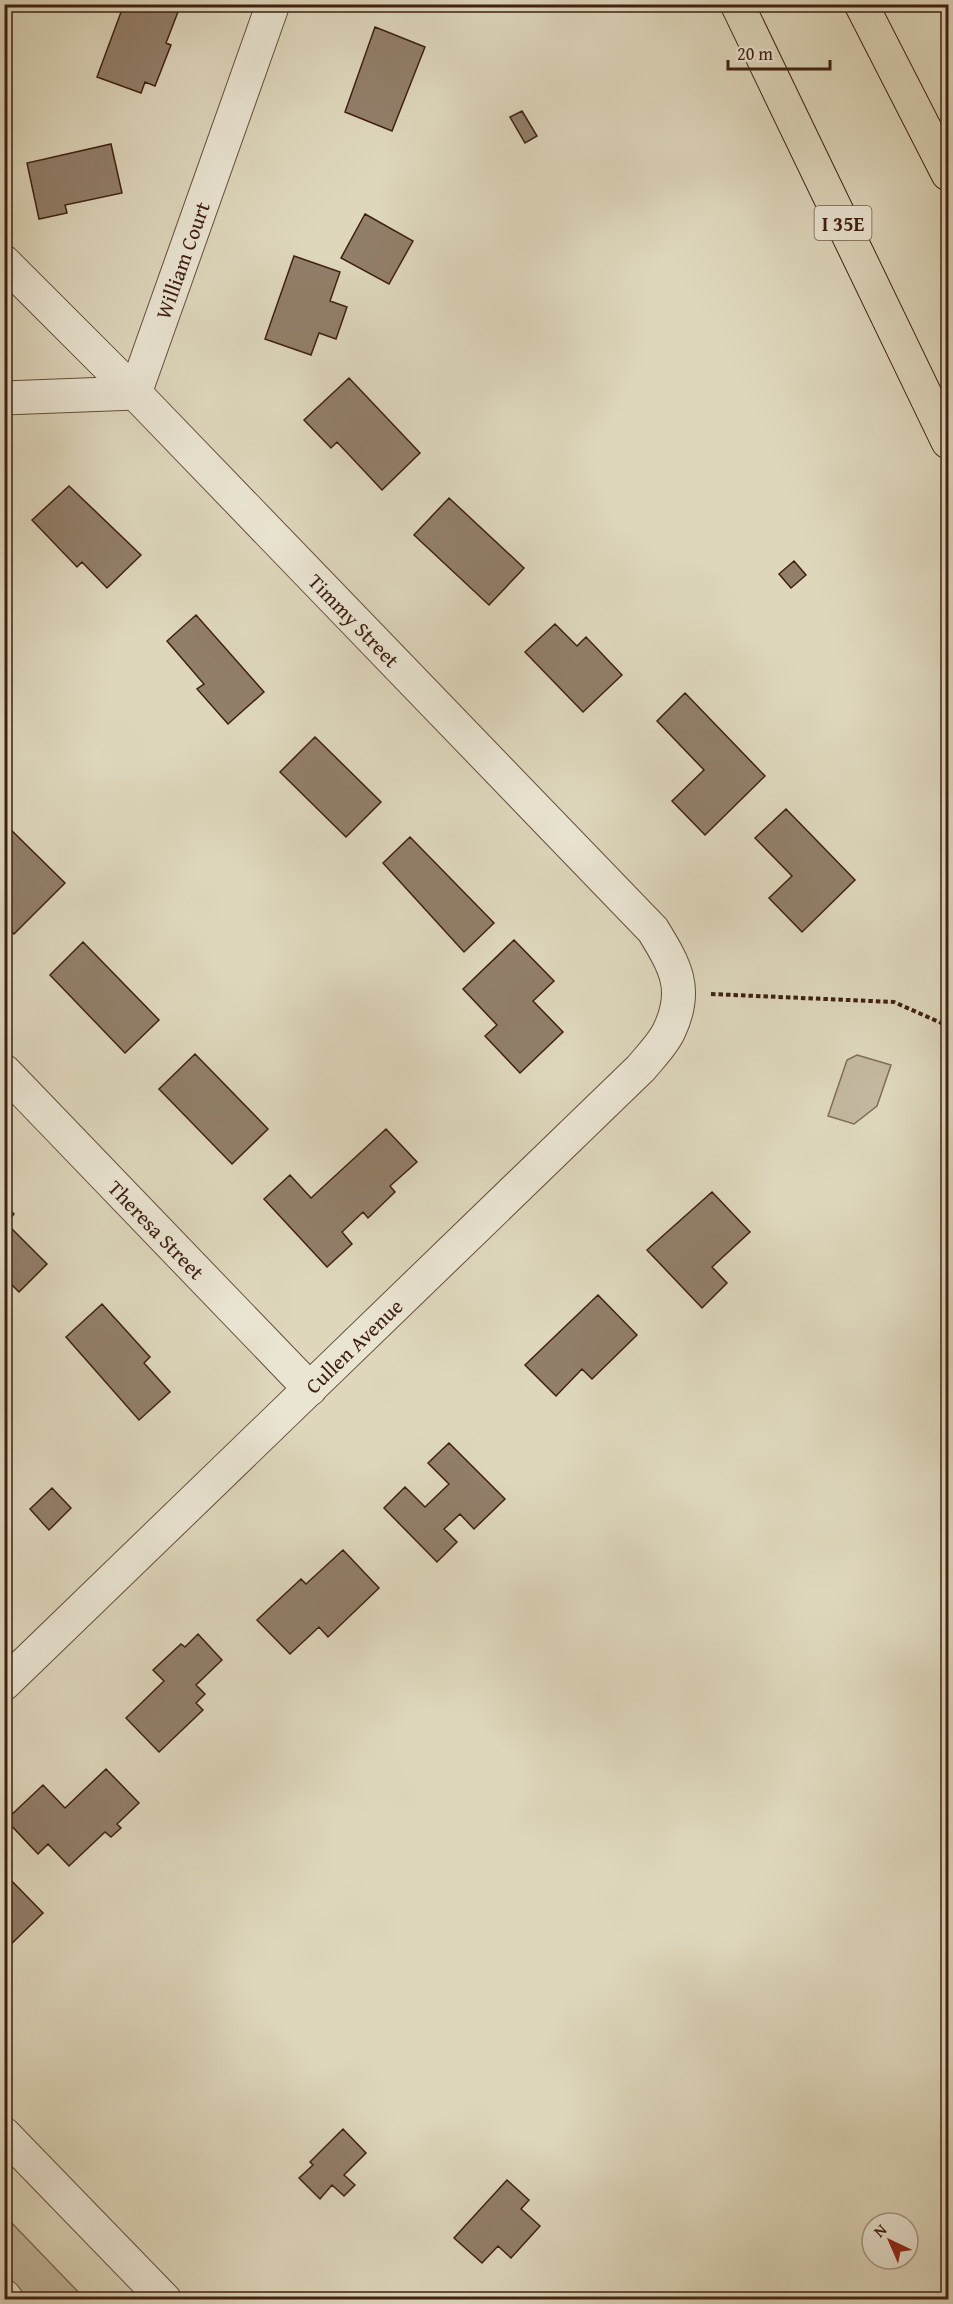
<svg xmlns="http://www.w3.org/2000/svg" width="953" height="2304" viewBox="0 0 953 2304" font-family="'Gentium Book Plus',serif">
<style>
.green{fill:#c3b89f;stroke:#816c58;stroke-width:1.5}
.building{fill:#927f6a;stroke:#3f2011;stroke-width:1.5}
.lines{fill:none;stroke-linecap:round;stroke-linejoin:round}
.minor-casing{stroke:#674e3c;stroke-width:35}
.highway-casing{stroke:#3f2011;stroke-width:35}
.path{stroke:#3f2011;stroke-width:4;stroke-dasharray:4.5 3;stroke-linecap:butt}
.minor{stroke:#eae5d3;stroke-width:33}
.highway{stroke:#ded7bc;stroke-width:33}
.labels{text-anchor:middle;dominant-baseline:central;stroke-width:6;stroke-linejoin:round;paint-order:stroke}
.shield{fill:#eae5d3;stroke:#725b4b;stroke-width:1.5}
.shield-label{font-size:20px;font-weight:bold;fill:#3f2011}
.street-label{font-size:21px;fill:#3f2011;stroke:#eae5d3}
</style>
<rect width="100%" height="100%" fill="#ded7bc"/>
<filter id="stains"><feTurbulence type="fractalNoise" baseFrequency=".00333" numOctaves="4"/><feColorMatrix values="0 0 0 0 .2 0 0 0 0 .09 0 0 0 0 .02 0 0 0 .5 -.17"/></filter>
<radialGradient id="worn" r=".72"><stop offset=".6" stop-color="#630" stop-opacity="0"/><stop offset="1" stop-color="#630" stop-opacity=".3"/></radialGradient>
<!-- green -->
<path class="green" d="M 857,1055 L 891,1065 L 877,1106 L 854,1124 L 828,1116 L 847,1060 Z
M 5,2216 L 85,2299 L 5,2299 Z"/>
<!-- building -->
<path class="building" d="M 124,4 L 181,4 L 166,43 L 171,45 L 155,86 L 145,82 L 141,93 L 97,77 Z
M 375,27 L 425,47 L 392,131 L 345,112 Z
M 522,111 L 537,136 L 525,143 L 510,117 Z
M 111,144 L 122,193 L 65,205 L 67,213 L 39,219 L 27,163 Z
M 365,214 L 413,241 L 389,284 L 341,258 Z
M 294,256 L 340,272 L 330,301 L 347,307 L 336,339 L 319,333 L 311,355 L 265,339 Z
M 349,378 L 420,453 L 382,490 L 337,442 L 331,448 L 304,420 Z
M 69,486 L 141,555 L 107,588 L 82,562 L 77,567 L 32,520 Z
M 449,498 L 524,568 L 489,605 L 414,535 Z
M 794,561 L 806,575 L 791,588 L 779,574 Z
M 196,615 L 264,692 L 228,724 L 197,689 L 204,684 L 167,641 Z
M 555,624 L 577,646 L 586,637 L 622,675 L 583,712 L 525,652 Z
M 685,693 L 765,776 L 705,835 L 672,801 L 704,770 L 657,721 Z
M 315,737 L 381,802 L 346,837 L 280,772 Z
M 786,809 L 855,880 L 802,932 L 769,898 L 792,876 L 755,838 Z
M 4,823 L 65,883 L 14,934 L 4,924 Z
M 410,837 L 494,923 L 464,952 L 383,863 Z
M 514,940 L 554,981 L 533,1001 L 563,1032 L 520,1073 L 485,1036 L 497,1025 L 463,989 Z
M 83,942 L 159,1020 L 125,1053 L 50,975 Z
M 195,1054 L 268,1129 L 232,1164 L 159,1089 Z
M 386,1129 L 417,1162 L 390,1186 L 395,1192 L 368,1218 L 363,1212 L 342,1232 L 352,1244 L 327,1267 L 264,1199 L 290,1175 L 311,1198 Z
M 712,1192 L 750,1232 L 712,1267 L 727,1283 L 702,1308 L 647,1250 Z
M 4,1204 L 14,1214 L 6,1223 L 47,1264 L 19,1292 L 4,1277 Z
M 598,1295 L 637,1335 L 592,1379 L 582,1369 L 556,1396 L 525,1365 Z
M 102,1304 L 150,1357 L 144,1363 L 170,1392 L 139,1420 L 66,1337 Z
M 449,1443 L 505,1499 L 474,1529 L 460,1514 L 444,1529 L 457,1542 L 437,1562 L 384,1508 L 405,1487 L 425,1507 L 449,1484 L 428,1463 Z
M 52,1488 L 71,1508 L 49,1530 L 30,1509 Z
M 343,1550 L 379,1588 L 328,1637 L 319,1627 L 290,1654 L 257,1620 L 301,1579 L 306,1584 Z
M 198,1634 L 222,1660 L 196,1685 L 205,1694 L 196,1703 L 203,1710 L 159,1752 L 126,1718 L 164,1681 L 153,1670 L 181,1644 L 185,1647 Z
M 106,1769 L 139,1803 L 117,1824 L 121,1828 L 111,1837 L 105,1832 L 69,1866 L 48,1844 L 38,1854 L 6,1820 L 43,1785 L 65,1808 Z
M 4,1873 L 43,1913 L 4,1951 Z
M 343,2129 L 366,2153 L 344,2175 L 355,2185 L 344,2196 L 332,2185 L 320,2199 L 299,2178 L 313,2165 L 310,2162 Z
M 507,2180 L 529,2200 L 521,2209 L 540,2226 L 511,2258 L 498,2246 L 482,2263 L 454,2238 Z"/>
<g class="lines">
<!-- minor casing -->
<g class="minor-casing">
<g id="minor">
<path id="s1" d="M 4,262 L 135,393 L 653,930 C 675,966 689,989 669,1031 C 663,1044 650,1057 641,1068 L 4,1684"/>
<path id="s2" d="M 4,398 L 135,393 L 273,4"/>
<path id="s3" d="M 4,1071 L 310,1389"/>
<path d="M 4,2134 L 165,2300"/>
<path d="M 4,2296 L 7,2300"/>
</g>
</g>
<!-- highway casing -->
<g class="highway-casing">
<path id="highway" d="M 737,4 L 948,442
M 861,4 L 948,174"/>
</g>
<!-- path -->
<path class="path" d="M 711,994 L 894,1002 L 948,1026"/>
<!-- minor -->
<use href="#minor" class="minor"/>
<!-- highway -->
<use href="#highway" class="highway"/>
</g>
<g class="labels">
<!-- shield labels -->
<rect class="shield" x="814.5" y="206" width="57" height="34" rx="4.5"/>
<g class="shield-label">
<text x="843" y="223">I 35E</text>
</g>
<!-- street labels -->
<g class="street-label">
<text stroke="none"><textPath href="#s2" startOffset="272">William Court</textPath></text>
<text stroke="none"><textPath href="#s1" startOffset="501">Timmy Street</textPath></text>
<text stroke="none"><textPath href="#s3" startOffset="220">Theresa Street</textPath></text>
<text transform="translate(354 1346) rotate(-44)">Cullen Avenue</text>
</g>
</g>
<!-- margin -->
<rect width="953" height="2304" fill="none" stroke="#ded7bc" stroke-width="24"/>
<rect x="6" y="6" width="941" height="2292" fill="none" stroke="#3f2011" stroke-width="3"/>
<rect x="12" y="12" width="929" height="2280" fill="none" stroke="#3f2011" stroke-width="1.5"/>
<!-- north arrow -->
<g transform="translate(890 2241) rotate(316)"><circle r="28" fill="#eae5d3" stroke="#a69685" stroke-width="1.5"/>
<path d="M0-4.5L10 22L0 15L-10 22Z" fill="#8f2418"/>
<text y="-9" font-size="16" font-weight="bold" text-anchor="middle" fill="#3f2011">N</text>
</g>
<!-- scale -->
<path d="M728 60v9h102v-9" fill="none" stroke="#3f2011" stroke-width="3"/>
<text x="737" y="60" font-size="18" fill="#3f2011" stroke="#eae5d3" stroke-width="4.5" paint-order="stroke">20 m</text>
<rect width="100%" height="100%" filter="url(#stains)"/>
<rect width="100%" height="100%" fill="url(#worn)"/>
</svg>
